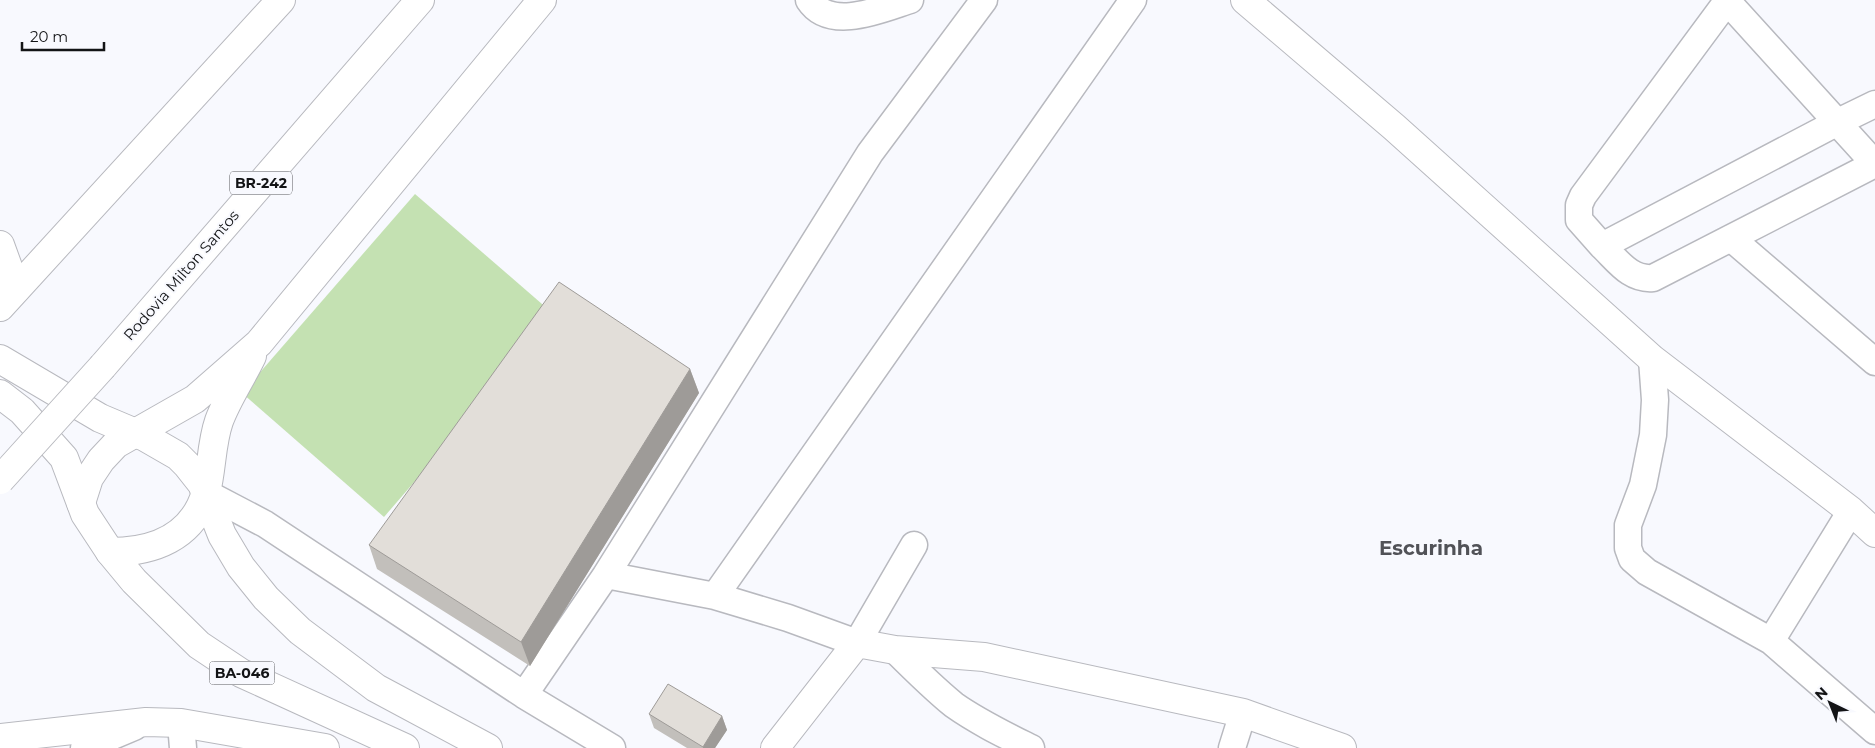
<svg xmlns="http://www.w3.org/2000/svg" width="1875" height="748" viewBox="0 0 1875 748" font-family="Montserrat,sans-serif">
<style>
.green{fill:#c4e1b2}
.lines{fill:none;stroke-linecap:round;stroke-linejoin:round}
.minor-casing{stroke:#b8b9bf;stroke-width:29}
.tertiary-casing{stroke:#b8b9bf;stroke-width:30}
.primary-casing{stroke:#b8b9bf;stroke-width:30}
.trunk-casing{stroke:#b8b9bf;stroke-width:30}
.minor{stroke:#fff;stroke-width:26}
.tertiary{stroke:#fff;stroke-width:28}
.primary{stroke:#fff;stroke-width:28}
.trunk{stroke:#fff;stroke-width:28}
.trunk-bridge-casing{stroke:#b8b9bf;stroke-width:30;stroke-linecap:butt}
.trunk-bridge{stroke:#fff;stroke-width:28}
.wall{fill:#c2bfbb}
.shaded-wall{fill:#9e9b98}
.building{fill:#e2ded9;stroke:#9e9b98}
.labels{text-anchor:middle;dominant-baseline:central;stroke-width:4;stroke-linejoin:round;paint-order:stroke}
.shield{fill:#f8f9fe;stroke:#58595c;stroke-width:1}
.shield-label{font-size:14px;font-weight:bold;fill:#131416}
.street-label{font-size:15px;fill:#131416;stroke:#f8f9fe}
.district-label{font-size:20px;font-weight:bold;fill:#515257;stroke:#f8f9fe}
</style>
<rect width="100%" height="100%" fill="#f8f9fe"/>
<!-- green -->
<path class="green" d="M 415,194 L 557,317 L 384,517 L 242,393 Z"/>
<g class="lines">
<!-- minor casing -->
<g class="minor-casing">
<path id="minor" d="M 809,0 C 830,32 882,9 910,0
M 1727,1 L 1875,164
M 1875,104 L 1838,122 L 1602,246 C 1618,261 1630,280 1653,278 L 1875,164
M 1731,238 L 1875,362
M 1602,246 L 1579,220 L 1579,205 L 1583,196 L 1728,0
M 1652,359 L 1655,400 L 1653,435 L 1643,485 L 1628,525 L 1628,548 L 1632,559 L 1647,572 L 1771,641 L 1875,731
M 206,493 L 265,524 L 524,695 L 612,748
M 606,575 L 715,596 L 788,618 L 857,643 L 914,545
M 715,596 L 1133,0
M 1771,641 L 1851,511
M 895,650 C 914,669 933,688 954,705 C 978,722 1005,735 1031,748
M 524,695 L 606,575 L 870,153 L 984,0
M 181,723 L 183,748
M 84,748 L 134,727
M 1232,748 L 1243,713"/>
</g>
<!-- tertiary casing -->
<g class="tertiary-casing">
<path id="tertiary" d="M 1245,0 L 1394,127 L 1652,359 L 1851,511 L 1875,533
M 0,245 L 16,289
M 775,748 L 857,643 L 895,650 L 984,657 L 1243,713 L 1342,748"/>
</g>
<!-- primary casing -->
<g class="primary-casing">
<path id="primary" d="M 0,359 L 100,418 L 145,437 L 178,456 L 187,465 L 202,484 L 222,535 L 241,567 L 266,598 L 300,631 L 376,688 L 488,748
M 0,394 L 22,411 L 64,458 L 85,514 L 110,552 L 134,581 L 199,645 L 241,673 L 405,748"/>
</g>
<!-- trunk casing -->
<g class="trunk-casing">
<path id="trunk" d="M 0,307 L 281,0
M 103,366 L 420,0
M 81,503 L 89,478 L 101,460 L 116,444 L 195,399 L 259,343 L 542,0
M 110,552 C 152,552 193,538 206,492 C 212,469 211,444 219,421 C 227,399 242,377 252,356
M 0,738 L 146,722 L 181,723 L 325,748"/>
</g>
<!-- minor -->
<use href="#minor" class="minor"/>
<!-- tertiary -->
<use href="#tertiary" class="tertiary"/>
<!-- primary -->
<use href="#primary" class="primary"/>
<!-- trunk -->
<use href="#trunk" class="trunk"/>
<!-- trunk-bridge casing -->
<g class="trunk-bridge-casing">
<path id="trunk-bridge" d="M 0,480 L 103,366"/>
</g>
<!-- trunk-bridge -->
<use href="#trunk-bridge" class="trunk-bridge"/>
</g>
<!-- wall -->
<path class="wall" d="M 690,369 L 699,393 L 530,666 L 377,569 L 369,545 Z
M 649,714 L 722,716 L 727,730 L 715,748 L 687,748 L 654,728 Z"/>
<!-- shaded-wall -->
<path class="shaded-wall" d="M 690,369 L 699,393 L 530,666 L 521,642 Z
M 722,716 L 727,730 L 715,748 L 703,748 L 703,747 Z"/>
<!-- building -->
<path class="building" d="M 559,282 L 690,369 L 521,642 L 369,545 Z
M 668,684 L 722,716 L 703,747 L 649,714 Z"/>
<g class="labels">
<!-- shield labels -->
<g class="shield">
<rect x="230" y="171.5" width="62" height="23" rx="4"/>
<rect x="209.5" y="661.5" width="65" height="23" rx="4"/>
</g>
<g class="shield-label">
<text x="261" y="183">BR-242</text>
<text x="242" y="673">BA-046</text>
</g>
<!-- street labels -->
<g class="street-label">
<text transform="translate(181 275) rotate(-49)">Rodovia Milton Santos</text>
</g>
<!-- district labels -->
<g class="district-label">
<text x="1431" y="548">Escurinha</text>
</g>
</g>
<!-- north arrow -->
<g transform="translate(1830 703) rotate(317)" stroke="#f8f9fe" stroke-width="4" paint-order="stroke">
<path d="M0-4L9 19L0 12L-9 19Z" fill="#131416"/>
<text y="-8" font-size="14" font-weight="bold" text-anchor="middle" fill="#131416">N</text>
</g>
<!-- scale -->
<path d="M22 42v8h82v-8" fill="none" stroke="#131416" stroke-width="2.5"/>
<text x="30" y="42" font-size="15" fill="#131416" stroke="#f8f9fe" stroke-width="4" paint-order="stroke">20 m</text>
</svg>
